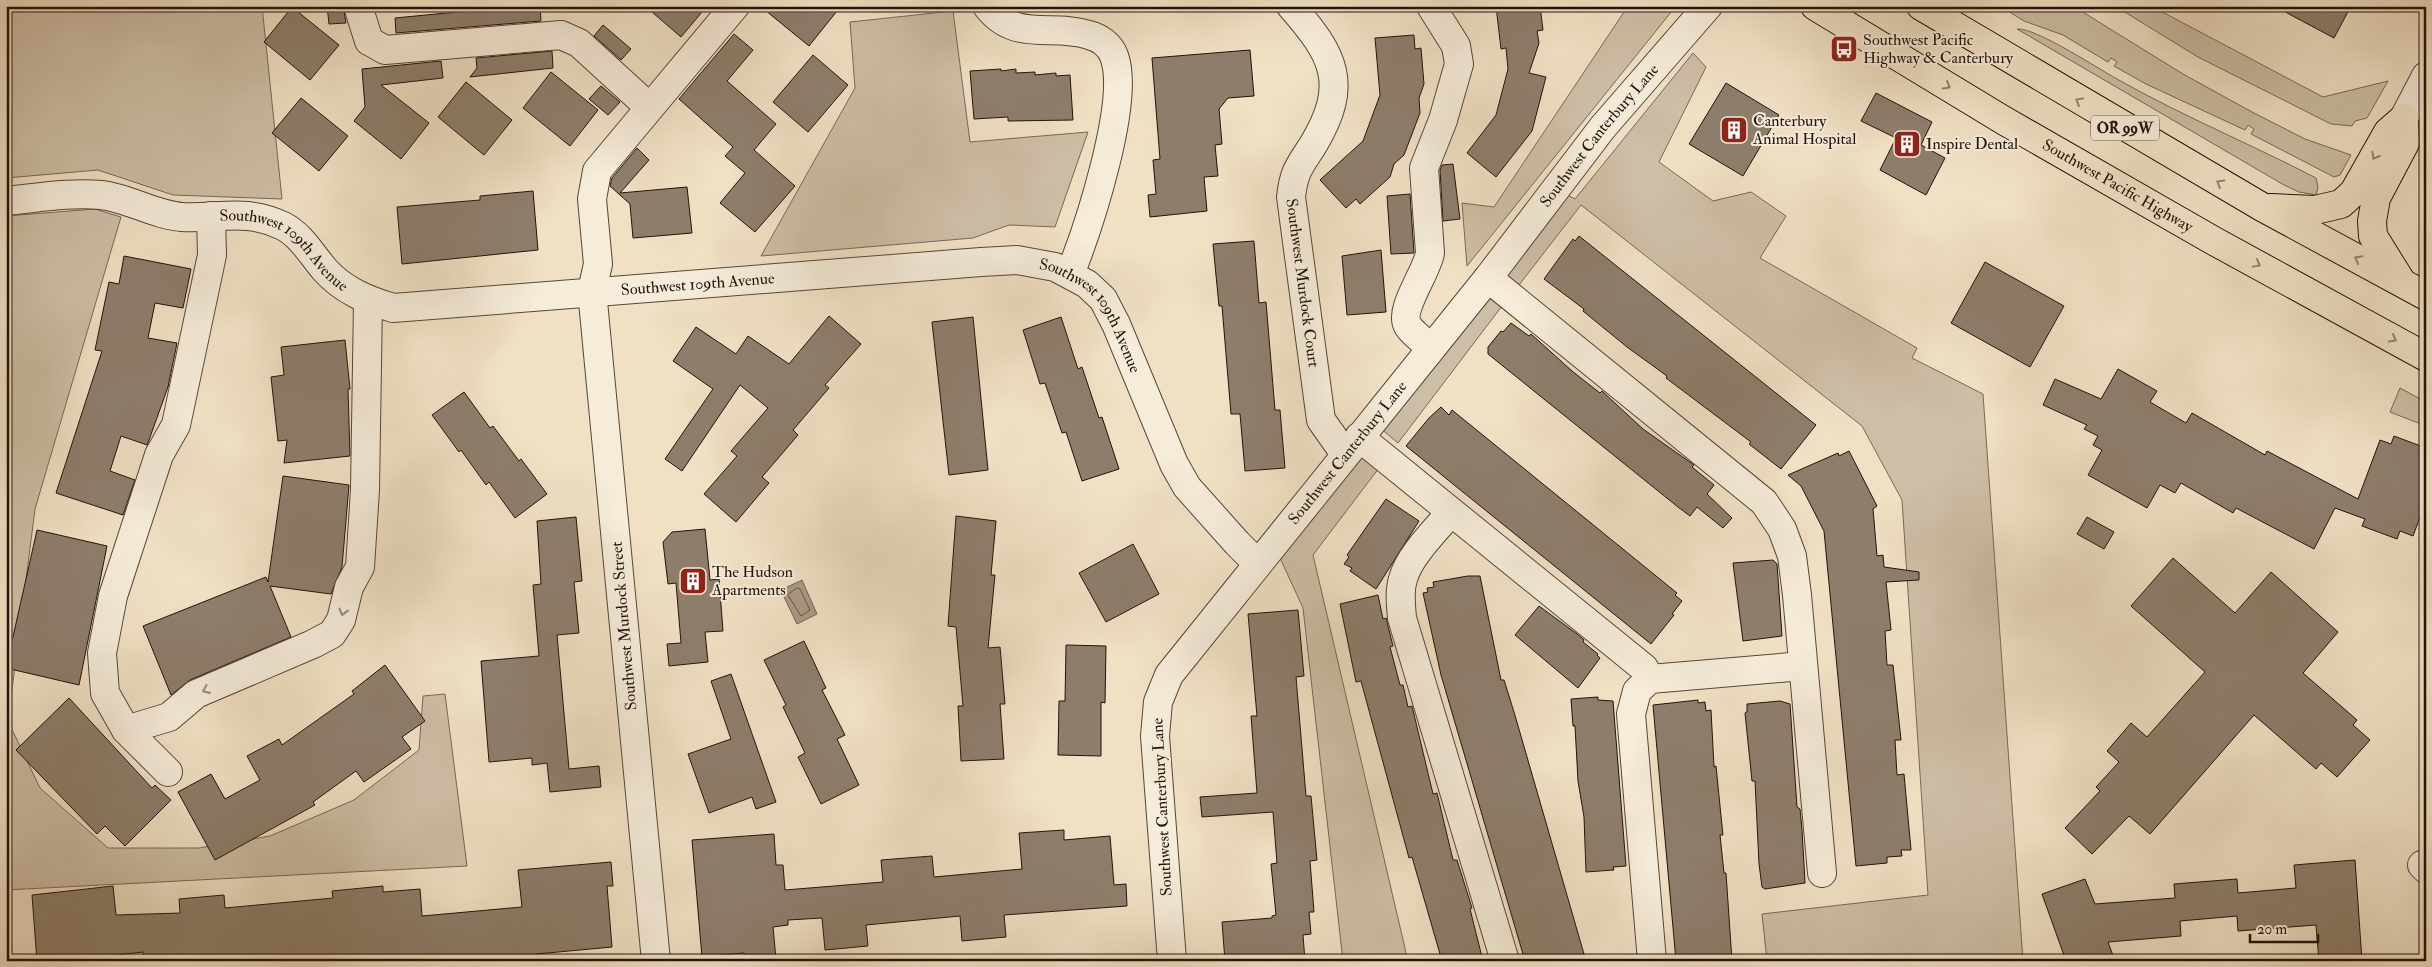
<svg xmlns="http://www.w3.org/2000/svg" width="2432" height="967" viewBox="0 0 2432 967" font-family="'IM FELL Double Pica',serif">
<style>
.green{fill:#cdbea6;stroke:#786859}
.water{fill:#aa9b86;stroke:#746455}
.lines{fill:none;stroke-linecap:round;stroke-linejoin:round}
.shore{stroke:#665649;stroke-width:1}
.building{fill:#8d7e6c;stroke:#22120c}
.minor-casing{stroke:#56463a;stroke-width:30}
.highway-casing{stroke:#22120c;stroke-width:30}
.minor{stroke:#f5ecd9;stroke-width:28}
.highway{stroke:#f0e1c5;stroke-width:28}
.oneway{stroke:#938472}
.oneway2{stroke:#968a7d}
.labels{text-anchor:middle;dominant-baseline:central;stroke-width:4;stroke-linejoin:round;paint-order:stroke}
.shield{fill:#f5ecd9;stroke:#61534a;stroke-width:1}
.shield-label{font-size:15px;font-weight:bold;fill:#22120c}
.poi-label{font-size:16px;fill:#22120c;stroke:#f5ecd9;text-anchor:start}
.street-label{font-size:16px;fill:#22120c;stroke:#f5ecd9}
</style>
<rect width="100%" height="100%" fill="#f0e1c5"/>
<filter id="stains"><feTurbulence type="fractalNoise" baseFrequency=".004" numOctaves="4"/><feColorMatrix values="0 0 0 0 .2 0 0 0 0 .09 0 0 0 0 .02 0 0 0 .5 -.17"/></filter>
<radialGradient id="worn" r=".72"><stop offset=".6" stop-color="#630" stop-opacity="0"/><stop offset="1" stop-color="#630" stop-opacity=".3"/></radialGradient>
<!-- green -->
<path class="green" d="M 6,6 L 262,6 L 282,199 L 173,195 L 98,170 L 6,178 Z
M 1628,6 L 1676,6 L 1467,266 L 1462,203 L 1494,207 Z
M 2000,6 L 2021,6 L 2027,10 L 2031,6 L 2073,6 L 2183,74 L 2252,112 L 2305,139 L 2351,155 L 2340,175 L 2334,177 L 2251,134 L 2254,129 L 2248,125 L 2245,130 L 2146,84 L 2114,66 L 2117,62 L 2111,58 L 2108,62 L 2063,35 L 2024,21 Z
M 2115,6 L 2151,6 L 2323,97 L 2388,81 L 2367,118 L 2355,121 L 2352,126 L 2331,124 L 2198,57 Z
M 953,11 L 970,142 L 1088,132 L 1055,227 L 1009,225 L 973,238 L 761,256 L 855,88 L 850,22 Z
M 2017,29 C 2032,28 2071,52 2085,60 C 2158,106 2239,138 2316,178 L 2318,187 L 2316,195 L 2299,192 L 2284,185 Z
M 1693,53 L 1706,67 L 1659,162 L 1713,201 L 1751,192 L 1786,216 L 1760,258 L 1917,348 L 1912,358 L 1983,394 L 2023,961 L 1767,961 L 1762,914 L 1928,895 L 1902,500 L 1862,426 L 1581,205 L 1519,285 L 1505,275 L 1564,193 L 1575,199 Z
M 95,209 L 121,217 L 35,509 L 8,721 L 40,788 L 108,848 L 199,848 L 270,836 L 354,800 L 419,750 L 423,696 L 445,694 L 467,866 L 6,890 L 6,216 Z
M 1484,292 L 1502,306 L 1398,443 L 1379,427 Z
M 2400,388 L 2426,402 L 2426,426 L 2390,412 Z
M 1358,446 L 1382,464 L 1313,555 L 1408,961 L 1343,961 L 1303,608 L 1280,558 Z"/>
<!-- water -->
<path class="water" d="M 802,580 L 817,614 L 797,624 L 784,597 L 783,589 Z"/>
<g class="lines">
<!-- shore -->
<path class="shore" d="M 797,588 L 800,589 L 810,610 L 801,616 L 788,595 Z"/>
</g>
<!-- building -->
<path class="building" d="M 327,6 L 343,6 L 346,23 L 329,24 Z
M 519,6 L 540,6 L 541,21 L 396,33 L 395,18 Z
M 645,6 L 707,6 L 681,37 Z
M 760,6 L 841,6 L 809,46 Z
M 1496,6 L 1540,6 L 1543,30 L 1537,31 L 1539,43 L 1529,73 L 1546,77 L 1532,131 L 1496,177 L 1467,153 L 1496,115 L 1508,69 L 1506,48 L 1501,49 Z
M 2274,6 L 2351,6 L 2334,38 Z
M 292,7 L 339,45 L 310,80 L 264,42 Z
M 603,25 L 631,49 L 621,60 L 594,36 Z
M 734,34 L 753,50 L 727,81 L 776,124 L 754,150 L 795,186 L 755,232 L 720,203 L 745,173 L 725,156 L 733,147 L 679,99 Z
M 1414,35 L 1415,49 L 1421,48 L 1424,84 L 1419,98 L 1420,113 L 1404,155 L 1394,164 L 1390,177 L 1360,204 L 1356,199 L 1346,208 L 1320,180 L 1363,141 L 1380,95 L 1375,38 Z
M 1250,50 L 1254,96 L 1228,98 L 1219,109 L 1222,144 L 1215,145 L 1218,176 L 1204,177 L 1207,211 L 1150,217 L 1148,195 L 1156,194 L 1153,160 L 1160,159 L 1152,58 Z
M 552,51 L 553,68 L 470,77 L 477,68 L 476,58 Z
M 813,55 L 848,85 L 808,132 L 773,102 Z
M 441,61 L 443,78 L 381,85 L 429,123 L 401,159 L 354,121 L 365,107 L 362,69 Z
M 1001,69 L 1001,71 L 1016,69 L 1016,73 L 1035,72 L 1035,75 L 1056,73 L 1056,76 L 1070,75 L 1073,120 L 1008,121 L 1008,117 L 974,119 L 970,71 Z
M 551,72 L 598,110 L 570,146 L 523,108 Z
M 466,82 L 512,120 L 484,155 L 438,117 Z
M 1726,83 L 1779,115 L 1743,176 L 1689,144 Z
M 601,86 L 620,102 L 608,115 L 589,99 Z
M 1876,93 L 1932,122 L 1921,145 L 1945,158 L 1926,195 L 1880,170 L 1896,138 L 1861,121 Z
M 301,98 L 348,136 L 319,171 L 272,133 Z
M 637,148 L 649,160 L 620,193 L 687,187 L 692,233 L 633,238 L 630,204 L 610,186 L 612,178 Z
M 1453,164 L 1460,219 L 1443,221 L 1440,170 L 1442,165 Z
M 533,191 L 538,250 L 402,264 L 397,207 L 480,200 L 480,196 Z
M 1410,194 L 1414,253 L 1391,254 L 1387,196 Z
M 1579,236 L 1816,425 L 1781,469 L 1749,444 L 1751,442 L 1666,378 L 1667,376 L 1627,347 L 1583,311 L 1584,309 L 1544,279 L 1573,239 L 1575,241 Z
M 1254,241 L 1259,303 L 1266,302 L 1275,410 L 1280,410 L 1285,468 L 1245,471 L 1240,414 L 1231,414 L 1222,306 L 1219,306 L 1213,244 Z
M 1381,250 L 1386,312 L 1347,315 L 1342,256 Z
M 124,256 L 191,269 L 183,308 L 155,303 L 148,338 L 177,343 L 168,387 L 149,440 L 147,445 L 121,436 L 110,471 L 135,480 L 123,515 L 56,493 L 102,351 L 95,350 L 109,282 L 119,284 Z
M 1985,262 L 2064,306 L 2030,367 L 1951,323 Z
M 829,316 L 861,344 L 825,385 L 829,388 L 793,430 L 798,435 L 762,477 L 769,483 L 736,522 L 704,494 L 737,456 L 731,451 L 768,408 L 740,385 L 682,471 L 665,459 L 713,389 L 673,361 L 696,327 L 736,354 L 748,336 L 789,364 Z
M 973,317 L 988,470 L 949,475 L 932,322 Z
M 1061,317 L 1078,369 L 1082,367 L 1099,418 L 1102,417 L 1119,469 L 1082,481 L 1066,432 L 1062,433 L 1045,383 L 1040,384 L 1023,330 Z
M 1511,323 L 1529,336 L 1531,334 L 1572,371 L 1600,393 L 1602,391 L 1643,429 L 1694,465 L 1692,467 L 1714,485 L 1707,494 L 1732,518 L 1723,528 L 1697,507 L 1690,516 L 1678,507 L 1488,354 L 1488,347 L 1501,331 L 1503,332 Z
M 345,340 L 350,389 L 348,389 L 350,456 L 284,463 L 287,440 L 278,441 L 271,377 L 284,375 L 281,347 Z
M 2118,369 L 2157,391 L 2150,402 L 2186,423 L 2192,413 L 2265,455 L 2267,451 L 2358,499 L 2380,440 L 2391,444 L 2394,436 L 2426,448 L 2426,501 L 2413,536 L 2400,531 L 2397,539 L 2362,526 L 2365,519 L 2335,508 L 2314,549 L 2236,508 L 2233,513 L 2181,483 L 2175,493 L 2160,485 L 2147,508 L 2088,475 L 2102,450 L 2093,445 L 2098,436 L 2084,429 L 2087,425 L 2043,405 L 2055,379 L 2101,399 Z
M 464,392 L 490,428 L 493,426 L 519,461 L 521,459 L 547,494 L 515,518 L 489,482 L 486,485 L 461,450 L 459,452 L 432,415 Z
M 1441,407 L 1449,415 L 1452,410 L 1677,593 L 1675,595 L 1682,601 L 1672,614 L 1674,615 L 1651,644 L 1406,446 L 1429,418 Z
M 1849,451 L 1877,506 L 1873,509 L 1877,556 L 1883,555 L 1884,567 L 1919,572 L 1919,580 L 1886,582 L 1891,630 L 1885,631 L 1887,665 L 1893,665 L 1901,740 L 1895,740 L 1897,775 L 1904,774 L 1911,850 L 1901,850 L 1902,856 L 1887,857 L 1887,863 L 1856,866 L 1824,531 L 1801,486 L 1788,475 L 1838,453 L 1839,456 Z
M 283,476 L 349,485 L 342,567 L 331,594 L 270,586 L 291,637 L 190,680 L 171,695 L 143,626 L 266,577 L 268,582 Z
M 1386,499 L 1419,521 L 1376,589 L 1350,571 L 1352,568 L 1344,564 L 1349,557 L 1347,555 Z
M 956,516 L 996,521 L 991,575 L 995,575 L 988,648 L 1000,647 L 1005,704 L 1000,704 L 1004,759 L 961,761 L 958,706 L 963,706 L 956,627 L 948,626 Z
M 576,517 L 582,581 L 574,582 L 579,633 L 557,635 L 569,769 L 599,766 L 601,787 L 550,792 L 547,763 L 532,765 L 532,758 L 489,762 L 481,661 L 539,656 L 533,585 L 541,584 L 537,521 Z
M 2087,517 L 2114,532 L 2104,549 L 2077,534 Z
M 705,529 L 710,580 L 719,579 L 723,631 L 705,632 L 708,662 L 669,666 L 667,644 L 681,643 L 676,583 L 668,584 L 663,542 L 672,532 Z
M 37,530 L 107,546 L 79,685 L 6,668 Z
M 1133,544 L 1159,594 L 1106,622 L 1079,573 Z
M 2173,558 L 2235,613 L 2271,572 L 2338,632 L 2303,673 L 2357,720 L 2353,725 L 2370,740 L 2337,777 L 2321,763 L 2316,769 L 2254,715 L 2150,834 L 2129,816 L 2092,854 L 2065,828 L 2100,791 L 2096,787 L 2119,762 L 2107,751 L 2131,723 L 2147,737 L 2205,672 L 2131,606 Z
M 1773,560 L 1777,564 L 1782,636 L 1743,641 L 1733,563 Z
M 1468,576 L 1480,576 L 1501,680 L 1504,680 L 1514,712 L 1586,961 L 1525,961 L 1441,675 L 1423,593 L 1428,592 L 1427,588 L 1434,587 L 1433,582 Z
M 1378,595 L 1383,619 L 1386,618 L 1393,646 L 1390,647 L 1400,685 L 1403,685 L 1408,707 L 1412,706 L 1433,794 L 1437,793 L 1453,860 L 1457,860 L 1472,908 L 1470,909 L 1483,961 L 1442,961 L 1412,857 L 1409,858 L 1361,681 L 1356,682 L 1340,604 Z
M 1539,606 L 1577,634 L 1584,640 L 1583,642 L 1598,654 L 1597,655 L 1600,658 L 1578,688 L 1515,635 Z
M 1298,610 L 1304,676 L 1296,677 L 1306,796 L 1311,796 L 1317,860 L 1310,861 L 1314,912 L 1309,912 L 1311,934 L 1303,935 L 1305,961 L 1225,961 L 1222,922 L 1272,918 L 1272,916 L 1276,915 L 1271,864 L 1277,863 L 1273,812 L 1202,817 L 1200,797 L 1257,793 L 1251,716 L 1257,716 L 1248,614 Z
M 804,641 L 826,688 L 822,690 L 845,735 L 837,739 L 859,785 L 821,804 L 798,757 L 805,753 L 783,707 L 786,705 L 764,660 Z
M 1066,645 L 1106,646 L 1105,703 L 1101,702 L 1101,756 L 1058,755 L 1059,701 L 1065,701 Z
M 385,665 L 425,721 L 402,737 L 411,749 L 364,782 L 356,771 L 313,802 L 315,805 L 215,860 L 178,792 L 211,774 L 225,799 L 260,780 L 247,756 L 279,739 L 282,745 L 354,694 L 352,691 Z
M 731,674 L 776,802 L 756,809 L 752,797 L 709,813 L 688,754 L 731,739 L 711,681 Z
M 1598,697 L 1598,700 L 1613,701 L 1626,866 L 1613,867 L 1614,870 L 1586,872 L 1584,817 L 1578,781 L 1575,726 L 1573,726 L 1571,699 Z
M 69,698 L 152,788 L 155,785 L 171,800 L 125,846 L 105,826 L 97,834 L 16,750 Z
M 1698,700 L 1698,703 L 1705,702 L 1706,711 L 1711,710 L 1714,767 L 1716,766 L 1721,816 L 1723,835 L 1720,835 L 1724,873 L 1726,873 L 1732,961 L 1676,961 L 1653,705 Z
M 1780,701 L 1790,704 L 1797,807 L 1800,809 L 1802,830 L 1805,883 L 1765,889 L 1762,887 L 1759,864 L 1755,781 L 1752,781 L 1745,713 L 1747,712 L 1747,704 Z
M 1064,830 L 1064,840 L 1110,836 L 1114,885 L 1126,884 L 1127,906 L 1004,915 L 1006,937 L 962,941 L 960,916 L 866,925 L 868,946 L 825,950 L 822,918 L 788,920 L 788,925 L 773,927 L 776,959 L 745,961 L 744,953 L 702,957 L 692,840 L 774,834 L 776,865 L 783,865 L 785,890 L 883,882 L 881,860 L 932,856 L 934,877 L 1022,869 L 1019,833 Z
M 2355,860 L 2362,961 L 2319,961 L 2316,925 L 2238,931 L 2237,916 L 2180,921 L 2181,936 L 2108,942 L 2115,961 L 2066,961 L 2042,894 L 2085,879 L 2095,904 L 2175,898 L 2174,884 L 2237,879 L 2238,893 L 2296,888 L 2294,865 Z
M 611,862 L 613,886 L 607,886 L 612,947 L 537,954 L 538,958 L 508,961 L 176,961 L 176,958 L 143,959 L 143,952 L 66,961 L 37,961 L 32,895 L 113,886 L 116,915 L 180,913 L 179,899 L 224,895 L 225,908 L 333,898 L 332,891 L 383,886 L 383,892 L 420,889 L 422,916 L 522,907 L 518,870 Z"/>
<g class="lines">
<!-- minor casing -->
<g class="minor-casing">
<g id="minor">
<path d="M 358,6 L 369,41 L 385,50 L 561,35 L 579,43 L 649,107"/>
<path d="M 987,6 C 1015,43 1052,23 1089,35 C 1100,38 1110,45 1114,56 C 1131,100 1088,229 1070,274"/>
<path id="s1" d="M 1291,6 C 1334,55 1350,84 1313,145 C 1299,167 1294,171 1291,197 L 1321,420 L 1345,454"/>
<path d="M 2404,118 L 2426,76"/>
<path id="s2" d="M 6,201 C 37,198 71,192 101,195 C 129,198 154,215 182,217 C 220,219 245,208 283,226 C 301,235 312,255 325,270 C 344,291 367,300 393,308 L 981,262 L 1017,260 L 1055,267 L 1087,284 L 1103,299 L 1116,324 L 1174,464 L 1187,487 L 1237,543 L 1258,564"/>
<path d="M 1488,278 L 1764,502 L 1782,529 L 1792,556 L 1797,595 L 1822,873"/>
<path d="M 1431,348 C 1424,341 1413,334 1408,326 C 1398,310 1427,272 1430,253 L 1424,168 L 1443,120 L 1459,64 L 1456,46 L 1431,6"/>
<path d="M 1359,437 L 1644,668 L 1650,679"/>
<path d="M 1451,512 C 1436,530 1409,556 1403,579 C 1399,591 1401,606 1402,618 L 1505,961"/>
<path d="M 126,730 L 169,717 L 196,694 L 313,644 L 332,634 L 341,620 L 349,587 L 360,567 L 365,490 L 368,301"/>
<path d="M 168,772 L 126,730 L 105,693 L 102,653 L 113,596 L 159,455 L 176,425 L 212,255 L 211,216"/>
<path d="M 2422,865 L 2426,869"/>
<path d="M 656,961 L 592,291 L 598,264 L 592,199 L 597,171 L 735,6"/>
<path id="s3" d="M 1172,961 L 1155,736 L 1158,702 L 1169,675 L 1488,278 L 1603,127 L 1708,6"/>
<path d="M 1652,961 L 1631,714 L 1637,691 L 1650,679 L 1803,666"/>
</g>
</g>
<!-- highway casing -->
<g class="highway-casing">
<g id="highway">
<path id="s4" d="M 1815,6 L 2003,120 L 2214,241 L 2426,357"/>
<path d="M 1921,6 L 2262,207 L 2426,296"/>
<path d="M 2271,208 L 2315,210 L 2341,204 L 2354,192 L 2388,132 L 2404,118"/>
<path d="M 2401,281 L 2373,236 L 2372,221 L 2376,198 L 2405,143 L 2404,118"/>
</g>
</g>
<!-- minor -->
<use href="#minor" class="minor"/>
<!-- highway -->
<use href="#highway" class="highway"/>
</g>
<!-- one-way arrows -->
<defs><path id="oneway-chevron" d="M-2-3.5L2.5 0L-2 3.5" fill="none" stroke-width="1.6" stroke-linecap="round" stroke-linejoin="round" transform="scale(1.25)"/></defs>
<g class="oneway">
<use href="#oneway-chevron" transform="translate(1947 86) rotate(31)"/>
<use href="#oneway-chevron" transform="translate(2079 101) rotate(-150)"/>
<use href="#oneway-chevron" transform="translate(2375 156) rotate(119)"/>
<use href="#oneway-chevron" transform="translate(2220 183) rotate(-150)"/>
<use href="#oneway-chevron" transform="translate(2358 259) rotate(-152)"/>
<use href="#oneway-chevron" transform="translate(2257 264) rotate(29)"/>
<use href="#oneway-chevron" transform="translate(2393 339) rotate(29)"/>
</g>
<g class="oneway2">
<use href="#oneway-chevron" transform="translate(343 612) rotate(104)"/>
<use href="#oneway-chevron" transform="translate(206 690) rotate(157)"/>
</g>
<!-- icons -->
<defs>
<g id="bus-square" transform="scale(1.4375)"><rect x="-9" y="-9" width="18" height="18" rx="4" fill="#8f2418" stroke="#f5ecd9"/><path d="M-5-6H5V4H4V6H2V4H-2V6H-4V4H-5ZM-3.5-4V0h7V-4ZM-3.5 1.2v1.5H-2V1.2ZM2 1.2v1.5H3.5V1.2Z" fill="#fff"/></g>
<g id="building-square" transform="scale(1.4375)"><rect x="-9" y="-9" width="18" height="18" rx="4" fill="#8f2418" stroke="#f5ecd9"/><path d="M-4-6H4V6H1V3H-1V6H-4ZM-2.5-4.3h1.7v1.8h-1.7ZM.8-4.3h1.7v1.8H.8ZM-2.5-1h1.7V.8h-1.7ZM.8-1h1.7V.8H.8Z" fill="#fff"/></g>
</defs>
<g fill-rule="evenodd">
<use href="#bus-square" x="1844" y="49"/>
<use href="#building-square" x="1734" y="130"/>
<use href="#building-square" x="1907" y="144"/>
<use href="#building-square" x="693" y="581"/>
</g>
<g class="labels">
<!-- shield labels -->
<rect class="shield" x="2091" y="115.5" width="68" height="25" rx="4"/>
<g class="shield-label">
<text x="2125" y="128">OR 99W</text>
</g>
<!-- poi labels -->
<g class="poi-label">
<text x="1863" y="40">Southwest Pacific<tspan x="1863" dy="18">Highway &amp; Canterbury</tspan></text>
<text x="1753" y="121">Canterbury<tspan x="1753" dy="18">Animal Hospital</tspan></text>
<text x="1926" y="144">Inspire Dental</text>
<text x="712" y="572">The Hudson<tspan x="712" dy="18">Apartments</tspan></text>
</g>
<!-- street labels -->
<g class="street-label">
<text stroke="none"><textPath href="#s3" startOffset="979">Southwest Canterbury Lane</textPath></text>
<text stroke="none"><textPath href="#s4" startOffset="352">Southwest Pacific Highway</textPath></text>
<text stroke="none"><textPath href="#s2" startOffset="294">Southwest 109th Avenue</textPath></text>
<text stroke="none"><textPath href="#s2" startOffset="728">Southwest 109th Avenue</textPath></text>
<text stroke="none"><textPath href="#s1" startOffset="300">Southwest Murdock Court</textPath></text>
<text stroke="none"><textPath href="#s2" startOffset="1148">Southwest 109th Avenue</textPath></text>
<text stroke="none"><textPath href="#s3" startOffset="574">Southwest Canterbury Lane</textPath></text>
<text transform="translate(624 626) rotate(-95)">Southwest Murdock Street</text>
<text transform="translate(1162 807) rotate(-93)">Southwest Canterbury Lane</text>
</g>
</g>
<!-- margin -->
<rect width="2432" height="967" fill="none" stroke="#f0e1c5" stroke-width="25"/>
<rect x="8" y="8" width="2417" height="952" fill="none" stroke="#22120c" stroke-width="2.5"/>
<rect x="12" y="12" width="2407" height="942" fill="none" stroke="#22120c"/>
<!-- scale -->
<path d="M2250 934v8h68v-8" fill="none" stroke="#22120c" stroke-width="2.5"/>
<text x="2257" y="934" font-size="15" fill="#22120c" stroke="#f5ecd9" stroke-width="4" paint-order="stroke">20 m</text>
<rect width="100%" height="100%" filter="url(#stains)"/>
<rect width="100%" height="100%" fill="url(#worn)"/>
</svg>
